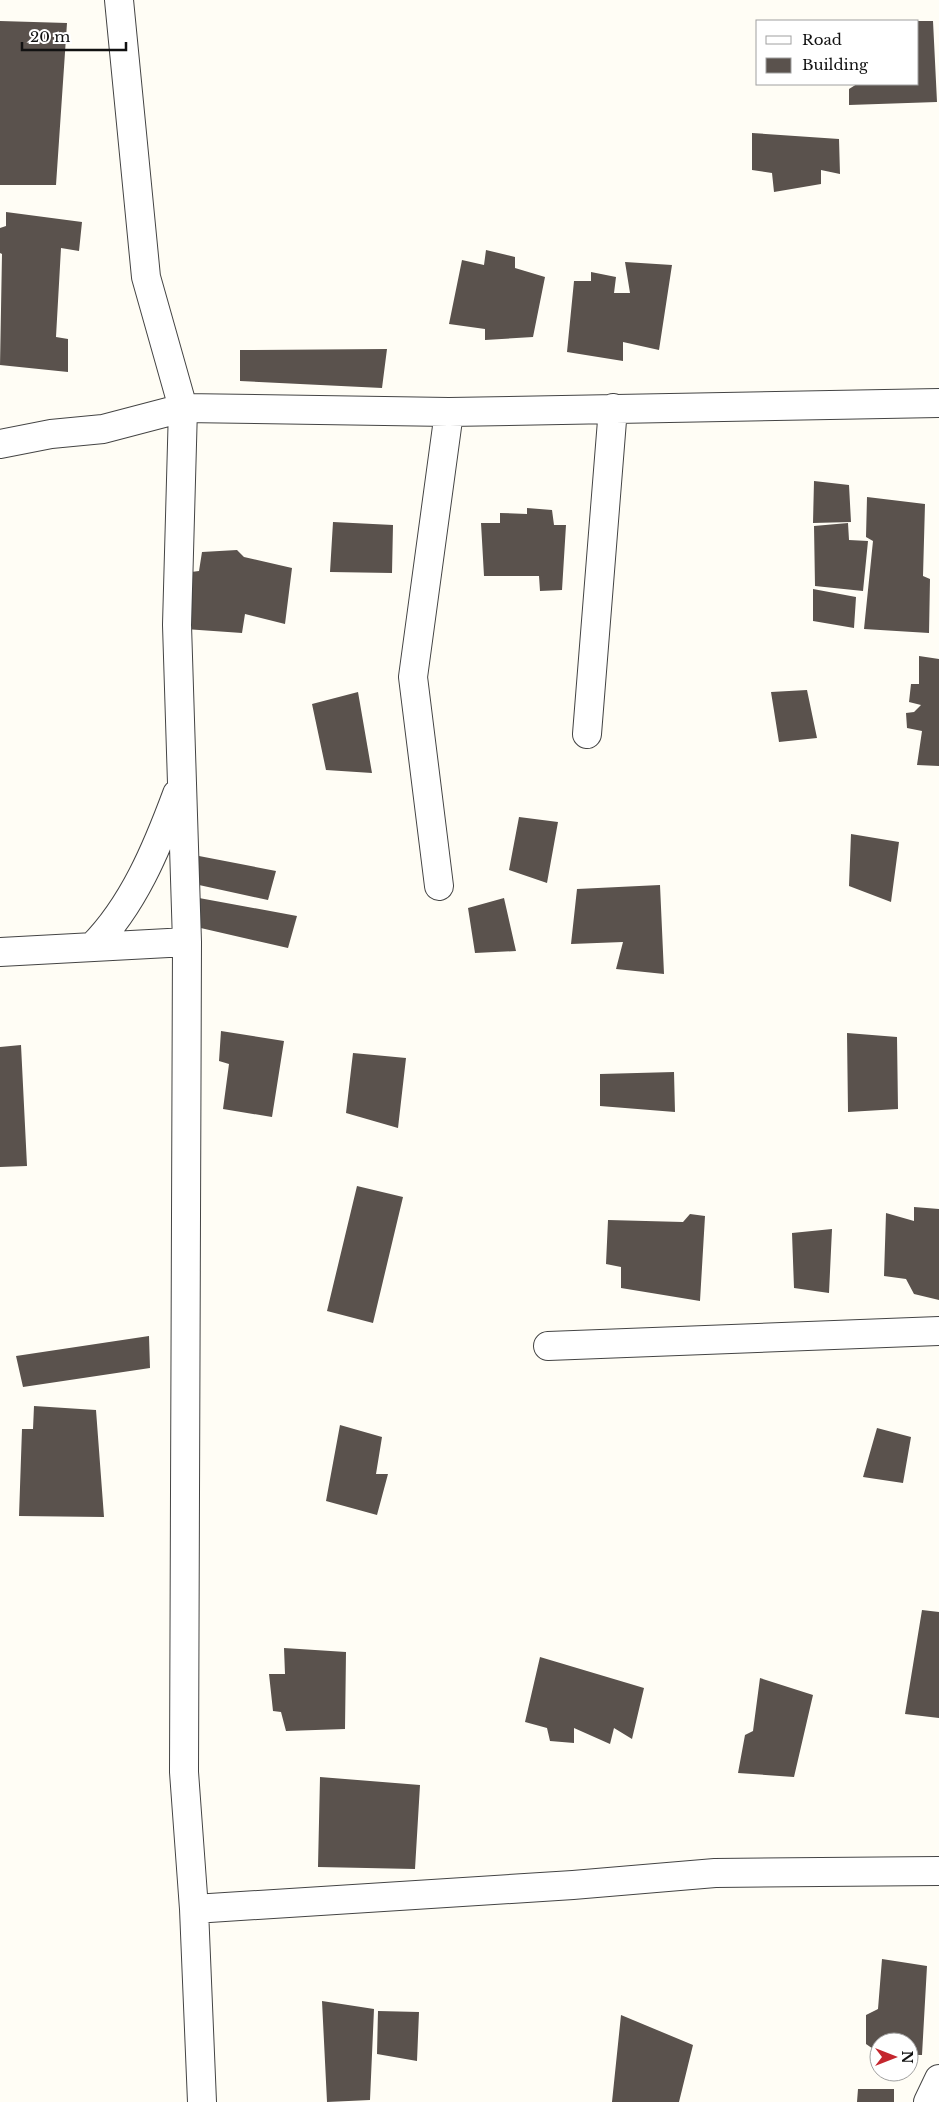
<svg xmlns="http://www.w3.org/2000/svg" width="939" height="2102" viewBox="0 0 939 2102" font-family="'Libre Baskerville',serif">
<style>
.building{fill:#5a524d}
.lines{fill:none;stroke-linecap:round;stroke-linejoin:round}
.minor-casing{stroke:#444;stroke-width:30}
.minor{stroke:#fff;stroke-width:28}
</style>
<rect width="100%" height="100%" fill="#fffdf5"/>
<!-- building -->
<path class="building" d="M 0,21 L 67,23 L 56,185 L 0,185 Z
M 918,21 L 933,21 L 937,102 L 849,105 L 849,89 L 857,84 L 918,84 Z
M 752,133 L 839,139 L 840,174 L 821,170 L 821,184 L 774,192 L 772,173 L 752,170 Z
M 6,212 L 82,222 L 79,251 L 61,248 L 56,337 L 68,339 L 68,372 L 0,365 L 2,254 L 0,253 L 0,228 L 6,226 Z
M 486,250 L 515,257 L 515,268 L 545,277 L 533,337 L 485,340 L 485,329 L 449,324 L 462,260 L 484,265 Z
M 625,262 L 672,265 L 659,350 L 623,342 L 623,361 L 567,352 L 574,281 L 591,281 L 591,272 L 616,277 L 614,293 L 630,293 Z
M 387,349 L 382,388 L 240,381 L 240,350 Z
M 814,481 L 849,485 L 851,522 L 813,523 Z
M 867,497 L 925,504 L 923,576 L 930,579 L 929,633 L 864,629 L 873,541 L 866,537 Z
M 527,508 L 552,510 L 554,525 L 566,525 L 562,590 L 540,591 L 539,576 L 484,576 L 481,523 L 500,523 L 500,513 L 527,514 Z
M 333,522 L 393,525 L 392,573 L 330,572 Z
M 848,523 L 849,540 L 868,541 L 863,591 L 815,586 L 814,526 Z
M 237,550 L 244,557 L 292,568 L 285,624 L 245,614 L 242,633 L 185,629 L 191,572 L 199,571 L 202,552 Z
M 813,589 L 856,597 L 854,628 L 813,621 Z
M 919,656 L 939,659 L 939,766 L 917,765 L 922,731 L 907,728 L 906,713 L 914,712 L 921,705 L 909,702 L 911,684 L 919,684 Z
M 807,690 L 817,738 L 779,742 L 771,692 Z
M 358,692 L 372,773 L 326,770 L 312,704 Z
M 519,817 L 558,822 L 547,883 L 509,870 Z
M 851,834 L 899,842 L 891,902 L 849,886 Z
M 199,856 L 276,871 L 268,900 L 199,885 Z
M 660,885 L 664,974 L 616,969 L 623,942 L 571,944 L 577,889 Z
M 199,898 L 297,916 L 288,948 L 192,926 Z
M 504,898 L 516,951 L 475,953 L 468,908 Z
M 221,1031 L 284,1041 L 272,1117 L 223,1109 L 229,1064 L 219,1061 Z
M 847,1033 L 897,1037 L 898,1109 L 848,1112 Z
M 21,1045 L 27,1166 L 0,1167 L 0,1047 Z
M 353,1053 L 406,1058 L 398,1128 L 346,1113 Z
M 674,1072 L 675,1112 L 600,1106 L 600,1074 Z
M 357,1186 L 403,1197 L 373,1323 L 327,1311 Z
M 914,1207 L 939,1209 L 939,1300 L 914,1294 L 906,1279 L 884,1276 L 886,1213 L 914,1221 Z
M 690,1214 L 705,1216 L 700,1301 L 621,1288 L 621,1267 L 606,1264 L 608,1220 L 683,1222 Z
M 832,1229 L 829,1293 L 794,1288 L 792,1233 Z
M 149,1336 L 150,1368 L 23,1387 L 16,1356 Z
M 34,1406 L 96,1410 L 104,1517 L 19,1516 L 22,1429 L 33,1429 Z
M 340,1425 L 382,1437 L 376,1474 L 388,1474 L 377,1515 L 326,1501 Z
M 877,1428 L 911,1437 L 903,1483 L 863,1477 Z
M 922,1610 L 939,1612 L 939,1718 L 905,1714 Z
M 284,1648 L 346,1652 L 345,1729 L 286,1731 L 281,1712 L 273,1711 L 269,1674 L 285,1674 Z
M 540,1657 L 644,1688 L 632,1739 L 614,1728 L 610,1744 L 574,1728 L 574,1743 L 550,1741 L 547,1728 L 525,1722 Z
M 760,1678 L 813,1695 L 794,1777 L 738,1773 L 745,1735 L 753,1731 Z
M 320,1777 L 420,1785 L 415,1869 L 318,1867 Z
M 882,1959 L 927,1966 L 922,2055 L 909,2055 L 909,2042 L 879,2042 L 879,2053 L 866,2044 L 866,2015 L 878,2009 Z
M 322,2001 L 374,2009 L 370,2100 L 327,2102 Z
M 378,2011 L 419,2012 L 417,2061 L 377,2054 Z
M 621,2015 L 693,2045 L 679,2102 L 612,2102 Z
M 858,2089 L 894,2089 L 894,2102 L 857,2102 Z"/>
<g class="lines">
<!-- minor casing -->
<g class="minor-casing">
<path id="minor" d="M 119,0 L 146,277 L 183,408 L 177,625 L 187,942 L 184,1772 L 194,1909 L 202,2102
M 0,444 L 51,434 L 103,429 L 183,408 L 449,412 L 939,403
M 587,734 L 613,408
M 439,886 L 413,677 L 449,412
M 92,947 C 133,906 157,848 177,794
M 0,952 L 187,942
M 548,1346 L 939,1331
M 194,1909 L 573,1885 L 715,1873 L 939,1871
M 928,2102 L 939,2079"/>
</g>
<!-- minor -->
<use href="#minor" class="minor"/>
</g>
<!-- legend -->
<rect x="756" y="20" width="162" height="65" fill="#ffffff" stroke="#a0a0a0"/>
<rect x="766" y="36" width="25" height="8" fill="#ffffff" stroke="#a0a0a0"/>
<text x="802" y="45" font-size="15" fill="#111111">Road</text>
<rect x="766" y="58" width="25" height="15" fill="#5a524d" stroke="#a0a0a0"/>
<text x="802" y="70" font-size="15" fill="#111111">Building</text>
<!-- north arrow -->
<g transform="translate(894 2057) rotate(90)"><circle r="24" fill="#ffffff" stroke="#a0a0a0"/>
<path d="M0-4L9 19L0 12L-9 19Z" fill="#c4262e"/>
<text y="-8" font-size="14" font-weight="bold" text-anchor="middle" fill="#111111">N</text>
</g>
<!-- scale -->
<path d="M22 42v8h104v-8" fill="none" stroke="#111111" stroke-width="2.5"/>
<text x="30" y="42" font-size="15" fill="#111111" stroke="#ffffff" stroke-width="4" paint-order="stroke">20 m</text>
</svg>
